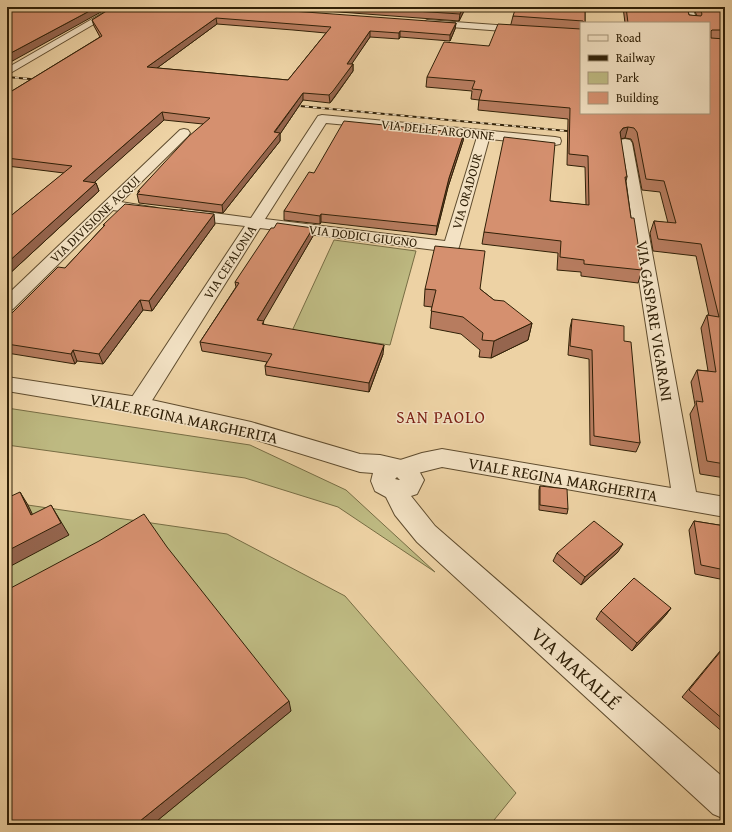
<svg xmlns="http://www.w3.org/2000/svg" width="732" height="832" viewBox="0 0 732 832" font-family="'Gentium Book Plus',serif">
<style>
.green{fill:#beba82;stroke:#776d44}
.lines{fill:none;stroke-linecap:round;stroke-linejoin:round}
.minor-casing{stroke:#5f4c2e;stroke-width:2}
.tertiary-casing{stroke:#5f4c2e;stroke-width:2}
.minor{fill:#f3e2c4;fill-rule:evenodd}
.tertiary{fill:#f3e2c4;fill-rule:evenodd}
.rail-casing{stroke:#302007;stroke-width:2}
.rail{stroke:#f3e2c4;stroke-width:1.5;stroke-dasharray:4;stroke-linecap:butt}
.wall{fill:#b77c5f;stroke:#302007;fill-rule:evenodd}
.shaded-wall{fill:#95654e;stroke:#302007}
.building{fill:#d5906f;stroke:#302007;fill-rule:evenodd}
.labels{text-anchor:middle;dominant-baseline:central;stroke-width:3;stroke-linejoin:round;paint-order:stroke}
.far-street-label{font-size:13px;fill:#302007;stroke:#f3e2c4}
.street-label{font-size:16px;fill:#302007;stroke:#f3e2c4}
.neighbourhood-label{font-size:17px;letter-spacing:1px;fill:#7a1f14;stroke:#f3e2c4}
.near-street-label{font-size:19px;fill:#302007;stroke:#f3e2c4}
</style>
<rect width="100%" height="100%" fill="#edd2a4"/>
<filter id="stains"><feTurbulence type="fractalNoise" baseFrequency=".005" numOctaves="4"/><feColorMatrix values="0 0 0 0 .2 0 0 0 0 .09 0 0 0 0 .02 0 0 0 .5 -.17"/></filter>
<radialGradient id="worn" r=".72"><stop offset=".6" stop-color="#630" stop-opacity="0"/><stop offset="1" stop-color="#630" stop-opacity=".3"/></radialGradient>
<!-- green -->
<path class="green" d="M 334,240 L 416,251 L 390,345 L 292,331 Z
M 7,408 L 250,445 L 346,490 L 435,572 L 338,507 L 245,478 L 7,445 Z
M 7,502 L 227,534 L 345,596 L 516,793 L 490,825 L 152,825 L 291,711 L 7,608 Z"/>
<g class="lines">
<!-- minor casing -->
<g class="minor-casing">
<path id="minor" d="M 113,7 L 123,7 L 7,75 L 7,68 Z
M 684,7 L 692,7 L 698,23 L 688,23 Z
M 427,20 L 581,31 L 581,37 L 424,25 L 422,23 Z
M 322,115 L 555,137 L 560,138 L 561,141 L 560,144 L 555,145 L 489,139 L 459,247 L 457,250 L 451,252 L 260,228 L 146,410 L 138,413 L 130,410 L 127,405 L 130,400 L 245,226 L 184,219 L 179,217 L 176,214 L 179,211 L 184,209 L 251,218 L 318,116 ZM 326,123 L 477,137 L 445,241 L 265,219 Z
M 184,129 L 188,130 L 190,133 L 188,136 L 121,202 L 157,208 L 160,211 L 157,214 L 152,216 L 113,210 L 13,309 L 7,311 L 7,295 L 180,130 Z
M 625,139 L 630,140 L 632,143 L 696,492 L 725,497 L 725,517 L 442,467 L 402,477 L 394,474 L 390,468 L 394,462 L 422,453 L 442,449 L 671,488 L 618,143 L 620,140 Z"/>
</g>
<!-- tertiary casing -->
<g class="tertiary-casing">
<path id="tertiary" d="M 7,377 L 138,397 L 251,422 L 360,454 L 380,455 L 410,462 L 417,467 L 424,480 L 417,494 L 411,496 L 435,526 L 725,779 L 725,819 L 713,814 L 417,542 L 395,515 L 386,497 L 375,491 L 371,481 L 373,473 L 360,472 L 250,438 L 138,413 L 7,391 ZM 397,477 L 400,480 L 399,480 L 395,479 Z"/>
</g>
<!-- minor -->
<use href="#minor" class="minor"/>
<!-- tertiary -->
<use href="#tertiary" class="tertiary"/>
<!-- rail casing -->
<g class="rail-casing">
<path id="rail" d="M 7,77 L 42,80
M 289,105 L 578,132"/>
</g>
<!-- rail -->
<use href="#rail" class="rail"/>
</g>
<!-- wall -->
<path class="wall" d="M 113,7 L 456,23 L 455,29 L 450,41 L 400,37 L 399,39 L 370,37 L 351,64 L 353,64 L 353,71 L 334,98 L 330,103 L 303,100 L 280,134 L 280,141 L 223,213 L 139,203 L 137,194 L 138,193 L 138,191 L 203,124 L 164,120 L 93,183 L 96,183 L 99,191 L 7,276 L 7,219 L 64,173 L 7,166 L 7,94 L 100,37 L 94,26 L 92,20 ZM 217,24 L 293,30 L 326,33 L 288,80 L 157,68 Z
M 273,7 L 466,7 L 459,21 Z
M 585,7 L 585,23 L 581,23 L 581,113 L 709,23 L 625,23 L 623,7 L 687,7 L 689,15 L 697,16 L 693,7 L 725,7 L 725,478 L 700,474 L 690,414 L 695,405 L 691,382 L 697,370 L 708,371 L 701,328 L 707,315 L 709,316 L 696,256 L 653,251 L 650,233 L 654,221 L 668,223 L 660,192 L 642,190 L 633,143 L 631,139 L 625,138 L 620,138 L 627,177 L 626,181 L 631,218 L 642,270 L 638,283 L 581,276 L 581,272 L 557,270 L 558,253 L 482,244 L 484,232 L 550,201 L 586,205 L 585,167 L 567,165 L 568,119 L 478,110 L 479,100 L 471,99 L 472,91 L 426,87 L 427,77 L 489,46 L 511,24 L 513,16 Z
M 464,133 L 463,141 L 448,187 L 436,235 L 321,222 L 320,224 L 284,220 L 284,211 L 314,173 Z
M 215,224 L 152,311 L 143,310 L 103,364 L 77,361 L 75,364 L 7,353 L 7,318 L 65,268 L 104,226 L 104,225 Z
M 313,236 L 263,321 L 264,325 L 383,354 L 369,392 L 266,375 L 265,366 L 267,362 L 202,351 L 200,342 L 236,287 L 235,282 Z
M 425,289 L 480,289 L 494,300 L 532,323 L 528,340 L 491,358 L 479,357 L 480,350 L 461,334 L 430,328 L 432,307 L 424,306 Z
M 572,319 L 624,341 L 640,443 L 636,452 L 590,445 L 589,359 L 568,355 L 570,328 Z
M 540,486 L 568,509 L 567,514 L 539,510 L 539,490 Z
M 694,521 L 725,526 L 725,580 L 695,574 L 689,530 Z
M 618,552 L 581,585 L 553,561 L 557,553 Z
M 671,608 L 665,616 L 632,651 L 596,619 L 601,611 Z
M 725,645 L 725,734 L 682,697 Z"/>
<!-- shaded-wall -->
<path class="shaded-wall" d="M 97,7 L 110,7 L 7,64 L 7,55 Z
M 463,7 L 466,7 L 459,21 L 460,14 Z
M 216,18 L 217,24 L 149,74 L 147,67 Z
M 456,23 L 455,29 L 450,41 L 450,35 Z
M 370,31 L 370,37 L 347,71 L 347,64 Z
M 400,31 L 400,37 L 399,39 L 399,33 Z
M 353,64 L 353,71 L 330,103 L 329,95 Z
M 303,93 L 303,100 L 280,134 L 280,141 L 223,213 L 222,205 Z
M 162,112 L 164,120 L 86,190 L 83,181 Z
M 628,127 L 625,138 L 620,139 L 620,132 L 623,128 Z
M 464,133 L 463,141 L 448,187 L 436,235 L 437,226 L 449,178 Z
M 96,183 L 99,191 L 7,276 L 7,263 Z
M 214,214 L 215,224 L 152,311 L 149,301 Z
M 321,214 L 321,222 L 320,224 L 320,216 Z
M 313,228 L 313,236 L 259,329 L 257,320 Z
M 140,300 L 143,310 L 103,364 L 99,354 Z
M 532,323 L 528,340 L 491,358 L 494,341 Z
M 384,345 L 383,354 L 369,392 L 369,383 Z
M 73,350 L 77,361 L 75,364 L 71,354 Z
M 20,492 L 28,505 L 39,528 L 31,515 Z
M 51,505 L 69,535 L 7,568 L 7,551 Z
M 623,544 L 618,552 L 581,585 L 585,577 Z
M 671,608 L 665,616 L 632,651 L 637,643 Z
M 289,701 L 291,711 L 152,825 L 135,825 Z"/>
<!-- building -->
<path class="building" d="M 7,7 L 97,7 L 7,55 Z
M 113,7 L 237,7 L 456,23 L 450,35 L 400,31 L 399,33 L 370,31 L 347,64 L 353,64 L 333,91 L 329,95 L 303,93 L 274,132 L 280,133 L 222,205 L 137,194 L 140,191 L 138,191 L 189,136 L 210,118 L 162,112 L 83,181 L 96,183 L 7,263 L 7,219 L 72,166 L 7,158 L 7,94 L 102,36 L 92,20 ZM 216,18 L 293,24 L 331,27 L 288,80 L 147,67 Z
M 355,7 L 463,7 L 460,14 Z
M 516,7 L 585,7 L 585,23 L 584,23 L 583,21 L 513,16 Z
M 626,7 L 687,7 L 689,15 L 701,16 L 702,14 L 699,7 L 725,7 L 725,30 L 712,30 L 711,31 L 711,38 L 725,39 L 725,464 L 707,461 L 696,401 L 703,402 L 697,370 L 716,372 L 707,315 L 719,317 L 701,244 L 658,239 L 654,221 L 676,223 L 664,181 L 646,179 L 637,132 L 634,128 L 628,127 L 623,128 L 620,132 L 627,177 L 625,177 L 631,218 L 634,218 L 642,270 L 584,264 L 584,260 L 560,257 L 561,241 L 484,232 L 504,137 L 555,143 L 550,201 L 589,205 L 588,156 L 569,154 L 570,108 L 479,100 L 482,90 L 472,89 L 475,81 L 427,77 L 444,42 L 489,46 L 498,24 L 581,29 L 581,113 L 709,113 L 709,23 L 628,23 Z
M 344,121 L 464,133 L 449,178 L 437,226 L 321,214 L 320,216 L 284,211 L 309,172 L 314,173 Z
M 125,204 L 214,214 L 149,301 L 140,300 L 99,354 L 73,350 L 71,354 L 7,344 L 7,318 L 58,267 L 65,268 L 105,225 L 103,225 Z
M 277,223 L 313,228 L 257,320 L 264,321 L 262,324 L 384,345 L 369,383 L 265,366 L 272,354 L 200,342 L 239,283 L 235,282 L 271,228 L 274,228 Z
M 435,246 L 485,251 L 480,289 L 494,300 L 504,301 L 532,323 L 494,341 L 482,340 L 483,333 L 463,317 L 431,311 L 436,290 L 425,289 Z
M 572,319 L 624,326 L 624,341 L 631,342 L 640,443 L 594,436 L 592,350 L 570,346 Z
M 540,486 L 567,489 L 568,509 L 540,505 Z
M 20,492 L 31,515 L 51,505 L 61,523 L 7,551 L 7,498 Z
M 144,514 L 167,547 L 289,701 L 135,825 L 7,825 L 7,590 L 99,541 Z
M 594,521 L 623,544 L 585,577 L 557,553 Z
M 694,521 L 725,526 L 725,570 L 701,565 Z
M 634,578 L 671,608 L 637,643 L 601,611 Z
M 725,646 L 725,721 L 689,690 Z"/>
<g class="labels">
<!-- far-street labels -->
<g class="far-street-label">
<text transform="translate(438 130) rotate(6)">VIA DELLE ARGONNE</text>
<text transform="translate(467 191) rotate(-74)">VIA ORADOUR</text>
<text transform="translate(95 219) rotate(-44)">VIA DIVISIONE ACQUI</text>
<text transform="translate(363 236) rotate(7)">VIA DODICI GIUGNO</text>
<text transform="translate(230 262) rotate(-57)">VIA CEFALONIA</text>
</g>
<!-- street labels -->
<g class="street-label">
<text transform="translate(655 321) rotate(81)">VIA GASPARE VIGARANI</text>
<text transform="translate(184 418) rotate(12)">VIALE REGINA MARGHERITA</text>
<text transform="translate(563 479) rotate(10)">VIALE REGINA MARGHERITA</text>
</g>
<!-- neighbourhood labels -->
<g class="neighbourhood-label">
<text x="441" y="416">SAN PAOLO</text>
</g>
<!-- near-street labels -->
<g class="near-street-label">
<text transform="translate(576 668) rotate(42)">VIA MAKALLÉ</text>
</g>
</g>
<!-- margin -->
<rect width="732" height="832" fill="none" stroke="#edd2a4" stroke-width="24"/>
<rect x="8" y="8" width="716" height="816" fill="none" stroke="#302007" stroke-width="2"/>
<rect x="12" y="12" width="708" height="808" fill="none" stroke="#302007"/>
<!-- legend -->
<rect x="580" y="22" width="130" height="92" fill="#f3e2c4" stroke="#a59478"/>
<rect x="588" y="35" width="20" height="6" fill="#f3e2c4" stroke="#a59478"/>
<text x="616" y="42" font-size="12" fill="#302007">Road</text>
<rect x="588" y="55" width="20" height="6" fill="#302007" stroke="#a59478"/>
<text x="616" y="62" font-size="12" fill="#302007">Railway</text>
<rect x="588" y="72" width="20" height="12" fill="#beba82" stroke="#a59478"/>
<text x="616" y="82" font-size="12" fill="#302007">Park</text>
<rect x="588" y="92" width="20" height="12" fill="#d5906f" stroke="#a59478"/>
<text x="616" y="102" font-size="12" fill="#302007">Building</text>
<rect width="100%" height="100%" filter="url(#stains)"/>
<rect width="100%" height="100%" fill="url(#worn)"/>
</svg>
